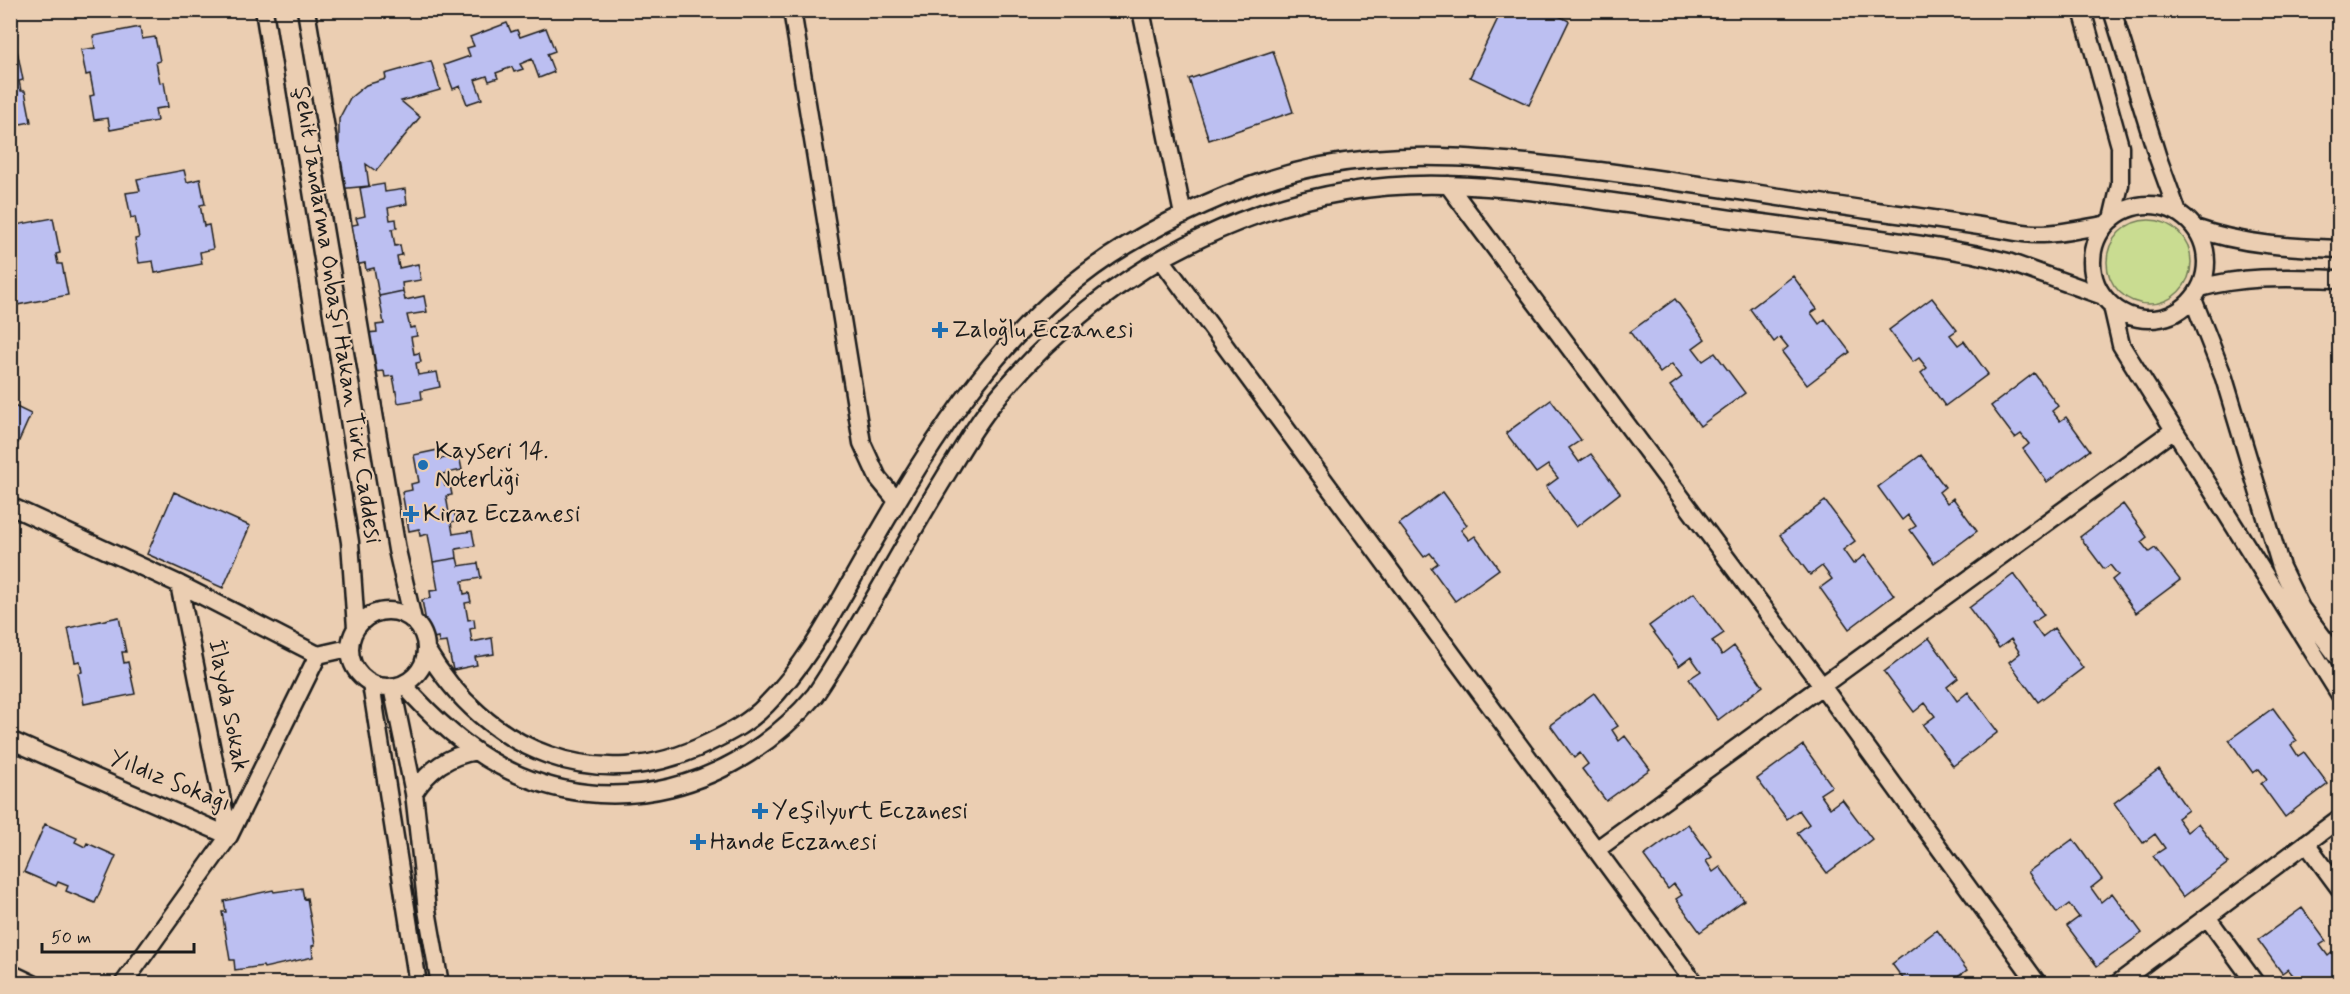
<svg xmlns="http://www.w3.org/2000/svg" width="2350" height="994" viewBox="0 0 2350 994" font-family="Mynerve,sans-serif">
<style>
.green{fill:#c9dc91;stroke:#727c56;stroke-width:1.5}
.building{fill:#bcbff1;stroke:#1c1c1c;stroke-width:1.5}
.lines{fill:none;stroke-linecap:round;stroke-linejoin:round}
.minor-casing{stroke:#1c1c1c;stroke-width:21}
.minor{stroke:#ebceb2;stroke-width:16}
.poi-dot{fill:#1f6fb2;stroke:#ebceb2;stroke-width:2}
.labels{text-anchor:middle;dominant-baseline:central;stroke-width:4.5;stroke-linejoin:round;paint-order:stroke}
.street-label{font-size:24px;fill:#1c1c1c;stroke:#ebceb2}
.poi-label{font-size:24px;fill:#1c1c1c;stroke:#ebceb2;text-anchor:start}
</style>
<rect width="100%" height="100%" fill="#ebceb2"/>
<filter id="ink" filterUnits="userSpaceOnUse"><feTurbulence type="fractalNoise" baseFrequency=".0167" numOctaves="2"/><feDisplacementMap in="SourceGraphic" scale="12" xChannelSelector="R" yChannelSelector="G"/><feConvolveMatrix kernelMatrix="1 2 1 2 8 2 1 2 1" color-interpolation-filters="sRGB"/></filter>
<g filter="url(#ink)">
<!-- green -->
<path class="green" d="M2107 262a42 42 0 1 1 84 0a42 42 0 1 1-84 0Z"/>
<!-- building -->
<path class="building" d="M 1502,10 L 1547,10 L 1569,21 L 1529,105 L 1470,77 Z
M 507,23 L 511,32 L 517,30 L 520,37 L 546,28 L 555,51 L 547,54 L 554,72 L 539,78 L 532,59 L 520,64 L 523,69 L 514,72 L 512,67 L 496,73 L 498,78 L 489,81 L 487,76 L 475,80 L 482,99 L 467,104 L 460,86 L 453,89 L 444,65 L 470,56 L 467,48 L 474,46 L 470,37 Z
M 140,27 L 142,39 L 155,37 L 160,61 L 156,62 L 160,83 L 164,82 L 168,107 L 155,109 L 157,121 L 110,130 L 108,118 L 94,120 L 90,96 L 94,95 L 90,74 L 86,75 L 81,50 L 95,48 L 93,36 Z
M 16,45 L 23,80 L 19,81 L 21,91 L 25,91 L 31,122 L 10,126 L 10,46 Z
M 1273,51 L 1293,112 L 1209,140 L 1189,79 Z
M 431,61 L 440,90 L 401,101 L 420,117 L 376,171 L 366,164 L 369,186 L 338,189 L 334,143 L 339,143 L 339,119 L 350,98 L 366,85 L 386,79 L 385,74 Z
M 184,170 L 187,182 L 200,179 L 205,204 L 200,205 L 204,226 L 209,225 L 213,249 L 200,252 L 202,264 L 155,273 L 153,261 L 139,263 L 135,239 L 139,238 L 135,217 L 131,218 L 126,193 L 140,191 L 137,179 Z
M 384,184 L 385,192 L 405,189 L 407,204 L 388,208 L 390,220 L 396,219 L 397,228 L 392,229 L 395,246 L 400,245 L 402,255 L 397,256 L 399,268 L 418,264 L 421,280 L 402,283 L 403,291 L 379,296 L 374,268 L 366,270 L 365,263 L 355,265 L 348,226 L 358,224 L 356,218 L 365,216 L 360,188 Z
M 53,218 L 60,253 L 56,254 L 58,264 L 62,264 L 68,295 L 17,305 L 11,273 L 16,273 L 14,262 L 10,262 L 10,226 Z
M 1793,276 L 1817,309 L 1811,313 L 1819,324 L 1825,319 L 1850,352 L 1807,385 L 1782,352 L 1788,347 L 1780,337 L 1774,342 L 1750,309 Z
M 403,291 L 405,300 L 424,296 L 427,312 L 407,315 L 410,328 L 415,327 L 417,336 L 411,337 L 414,354 L 419,353 L 421,362 L 416,363 L 418,375 L 437,372 L 440,387 L 421,391 L 422,399 L 398,403 L 393,376 L 385,377 L 384,371 L 374,372 L 367,333 L 377,332 L 376,325 L 384,324 L 379,296 Z
M 1932,298 L 1957,330 L 1950,335 L 1958,345 L 1964,341 L 1988,374 L 1945,406 L 1921,373 L 1927,368 L 1919,358 L 1913,362 L 1889,330 Z
M 1675,299 L 1705,339 L 1693,348 L 1703,361 L 1715,353 L 1745,393 L 1700,426 L 1670,386 L 1682,377 L 1672,364 L 1660,373 L 1630,332 Z
M 2034,373 L 2058,406 L 2052,411 L 2060,421 L 2066,417 L 2090,450 L 2047,482 L 2023,449 L 2029,444 L 2021,434 L 2015,438 L 1991,406 Z
M 1551,400 L 1581,440 L 1569,448 L 1579,462 L 1591,454 L 1620,493 L 1576,527 L 1546,487 L 1558,478 L 1548,465 L 1536,473 L 1506,433 Z
M 10,404 L 31,414 L 18,443 L 13,441 L 10,447 Z
M 438,450 L 440,459 L 459,455 L 462,470 L 442,474 L 445,486 L 450,485 L 452,495 L 446,496 L 449,513 L 454,511 L 456,521 L 451,522 L 453,534 L 472,531 L 475,546 L 456,549 L 457,558 L 433,562 L 428,534 L 420,536 L 419,529 L 409,531 L 402,492 L 412,490 L 411,484 L 419,482 L 414,455 Z
M 1921,455 L 1945,487 L 1939,492 L 1947,503 L 1953,498 L 1977,531 L 1934,563 L 1910,530 L 1916,526 L 1908,515 L 1902,520 L 1878,487 Z
M 174,492 L 250,526 L 223,588 L 147,554 Z
M 1443,492 L 1467,525 L 1461,530 L 1469,540 L 1475,536 L 1499,569 L 1455,601 L 1431,568 L 1438,563 L 1430,553 L 1424,557 L 1399,524 Z
M 1825,501 L 1855,541 L 1843,550 L 1853,564 L 1865,555 L 1894,595 L 1849,629 L 1820,588 L 1832,579 L 1822,566 L 1810,575 L 1780,535 Z
M 2123,504 L 2147,537 L 2141,542 L 2149,552 L 2155,548 L 2180,580 L 2136,613 L 2112,580 L 2118,575 L 2110,565 L 2104,569 L 2080,537 Z
M 457,558 L 459,566 L 478,563 L 481,578 L 462,581 L 464,594 L 469,593 L 471,602 L 465,603 L 468,620 L 474,619 L 475,628 L 470,629 L 472,642 L 492,638 L 494,654 L 475,657 L 477,665 L 453,670 L 447,642 L 439,643 L 438,637 L 429,639 L 422,600 L 431,598 L 430,591 L 438,590 L 433,562 Z
M 2014,574 L 2044,615 L 2032,623 L 2042,637 L 2054,628 L 2083,668 L 2038,702 L 2009,662 L 2020,653 L 2011,639 L 1999,648 L 1969,608 Z
M 1694,593 L 1724,633 L 1712,641 L 1722,655 L 1734,646 L 1763,686 L 1718,720 L 1689,679 L 1701,671 L 1691,657 L 1679,666 L 1649,626 Z
M 119,617 L 126,652 L 122,652 L 124,663 L 128,662 L 135,694 L 84,704 L 78,673 L 82,672 L 80,661 L 75,662 L 68,628 Z
M 1929,638 L 1958,678 L 1947,687 L 1957,701 L 1968,692 L 1998,732 L 1953,766 L 1923,725 L 1935,716 L 1925,703 L 1914,712 L 1884,672 Z
M 1594,693 L 1618,726 L 1612,730 L 1619,741 L 1625,736 L 1650,769 L 1606,801 L 1582,769 L 1588,764 L 1580,753 L 1574,758 L 1550,725 Z
M 2273,708 L 2297,741 L 2291,745 L 2298,756 L 2304,752 L 2328,784 L 2285,817 L 2261,784 L 2267,779 L 2259,769 L 2253,773 L 2229,740 Z
M 1803,745 L 1832,786 L 1820,794 L 1830,808 L 1842,799 L 1872,839 L 1827,873 L 1797,833 L 1809,824 L 1799,810 L 1787,819 L 1757,779 Z
M 2159,769 L 2188,810 L 2177,818 L 2187,832 L 2198,823 L 2228,863 L 2183,897 L 2153,856 L 2165,848 L 2155,834 L 2143,843 L 2114,803 Z
M 45,824 L 77,838 L 75,842 L 85,847 L 87,843 L 116,856 L 95,903 L 66,891 L 68,886 L 58,882 L 56,886 L 24,872 Z
M 1688,824 L 1712,857 L 1706,861 L 1713,872 L 1720,867 L 1744,900 L 1700,932 L 1676,899 L 1682,895 L 1674,884 L 1668,889 L 1644,856 Z
M 2073,839 L 2102,879 L 2091,888 L 2101,902 L 2112,893 L 2142,933 L 2097,966 L 2067,926 L 2079,917 L 2069,904 L 2057,913 L 2028,872 Z
M 302,888 L 304,899 L 307,898 L 315,945 L 312,946 L 313,957 L 264,968 L 263,966 L 235,970 L 234,960 L 230,960 L 222,912 L 226,912 L 224,901 L 273,890 L 274,892 Z
M 2302,908 L 2326,941 L 2320,945 L 2328,956 L 2334,951 L 2340,960 L 2340,984 L 2290,984 L 2296,979 L 2288,969 L 2282,973 L 2258,940 Z
M 1937,930 L 1967,970 L 1955,979 L 1959,984 L 1907,984 L 1892,964 Z"/>
<g class="lines">
<!-- minor casing -->
<g class="minor-casing">
<path id="minor" d="M 264,10 L 350,542 L 356,628
M 306,10 L 397,550 L 413,620
M 792,10 L 862,443 L 878,478 L 897,501
M 1141,10 L 1183,215
M 2082,10 L 2120,146 L 2120,185 L 2112,219
M 2112,10 L 2158,158 L 2178,213
M 1448,185 L 1822,686 L 2038,984
M2092 262a57 57 0 1 1 114 0a57 57 0 1 1-114 0Z
M 2195,228 C 2243,245 2289,247 2340,249
M 1161,259 L 1695,984
M 2200,288 C 2247,275 2291,278 2340,279
M 2193,299 L 2224,378 L 2281,567 L 2301,608 L 2340,660
M 2112,306 L 2121,345 L 2340,695
M 10,506 L 179,584 L 318,655 L 349,648
M350 649a38 38 0 1 1 76 0a38 38 0 1 1-76 0Z
M 426,649 C 485,751 599,798 708,743 C 729,733 750,722 766,705 C 809,662 836,607 866,555 C 934,436 1006,318 1127,245 C 1187,209 1252,180 1321,166 C 1415,148 1506,160 1600,171 C 1689,183 1778,197 1868,210 C 1907,215 1947,221 1986,227 C 2003,229 2020,234 2036,234 C 2058,235 2083,228 2105,225
M 371,684 L 418,984
M 403,684 C 431,716 462,746 500,766 C 612,825 737,788 815,695 C 859,629 896,558 937,490 C 958,456 977,421 1003,391 C 1114,262 1274,180 1446,185 C 1527,187 1609,202 1689,213 C 1784,227 1880,236 1974,254 L 2008,262 L 2103,296
M 392,687 L 414,793 L 427,910 L 440,984
M 10,740 L 229,836 L 318,655
M 414,793 C 429,769 448,756 476,751
M 2306,843 L 2340,889
M 1596,850 L 2174,430
M 2207,917 L 2256,984
M 10,973 L 33,984
M 123,984 L 229,836 L 179,584
M 2117,984 L 2340,818"/>
</g>
<!-- minor -->
<use href="#minor" class="minor"/>
</g>
</g>
<!-- markers -->
<g class="poi-dot">
<path d="M937 321h6v6h6v6h-6v6h-6v-6h-6v-6h6z"/>
<circle cx="423" cy="465" r="6"/>
<path d="M408 505h6v6h6v6h-6v6h-6v-6h-6v-6h6z"/>
<path d="M757 802h6v6h6v6h-6v6h-6v-6h-6v-6h6z"/>
<path d="M695 833h6v6h6v6h-6v6h-6v-6h-6v-6h6z"/>
</g>
<g class="labels">
<!-- street labels -->
<g class="street-label">
<text transform="translate(337 315) rotate(81)">Şehit Jandarma Onbaşı Hakan Türk Caddesi</text>
<text transform="translate(228 706) rotate(79)">İlayda Sokak</text>
<text transform="translate(170 781) rotate(22)">Yıldız Sokağı</text>
</g>
<!-- poi labels -->
<g class="poi-label">
<text x="952" y="330">Zaloğlu Eczanesi</text>
<text x="435" y="451">Kayseri 14.<tspan x="435" dy="28">Noterliği</tspan></text>
<text x="423" y="514">Kiraz Eczanesi</text>
<text x="772" y="811">Yeşilyurt Eczanesi</text>
<text x="710" y="842">Hande Eczanesi</text>
</g>
</g>
<!-- margin -->
<rect width="2350" height="994" fill="none" stroke="#ebceb2" stroke-width="36"/>
<rect x="18" y="18" width="2314" height="958" fill="none" stroke="#1c1c1c" stroke-width="2" filter="url(#ink)"/>
<!-- scale -->
<path d="M42 943v9h152v-9" fill="none" stroke="#1c1c1c" stroke-width="3"/>
<text x="51" y="943" font-size="18" fill="#1c1c1c" stroke="#ebceb2" stroke-width="4.5" paint-order="stroke">50 m</text>
</svg>
